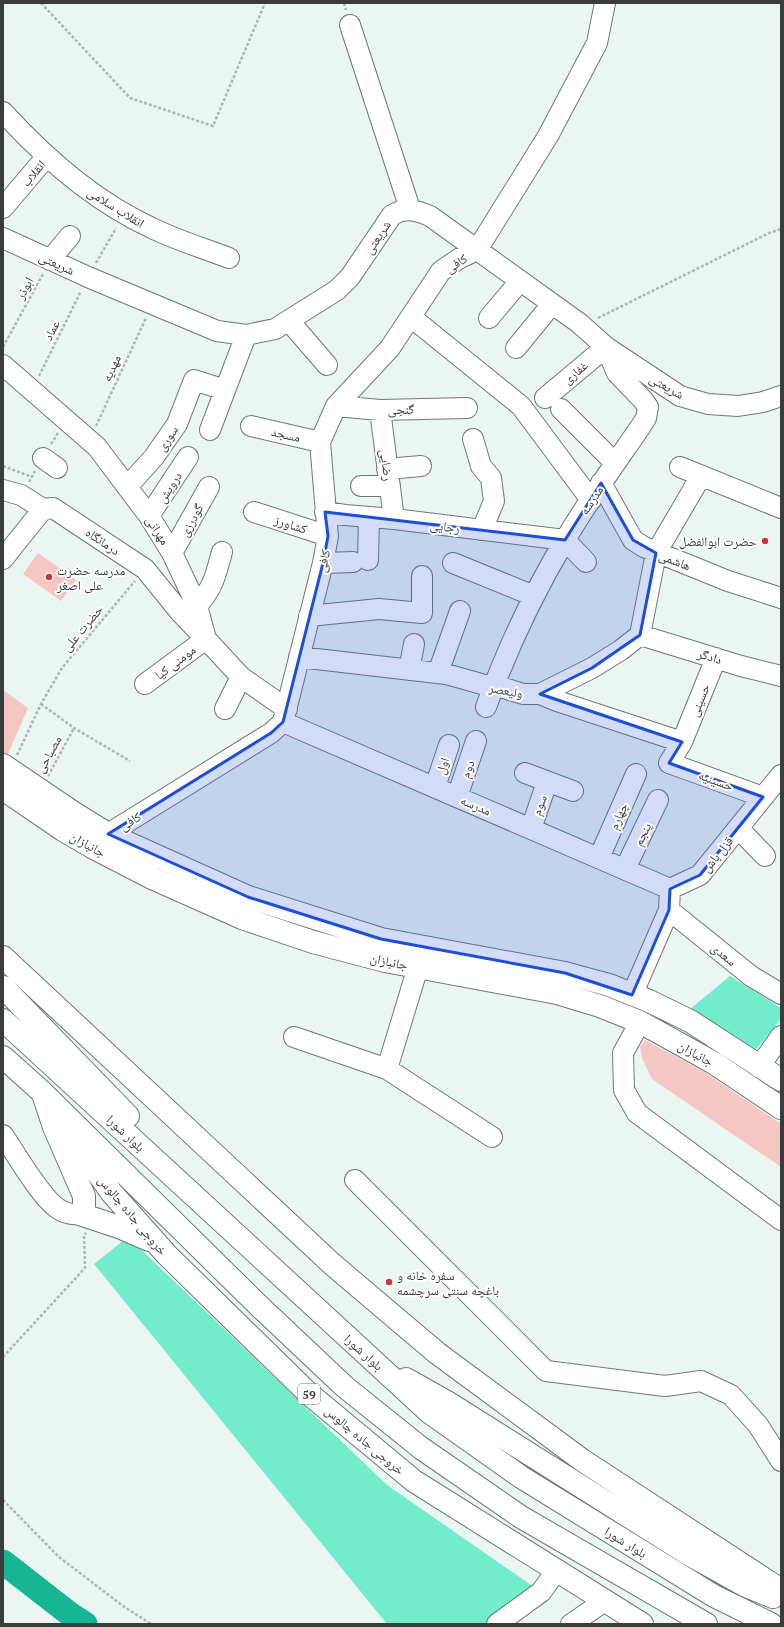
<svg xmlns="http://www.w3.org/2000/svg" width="784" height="1627" viewBox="0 0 784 1627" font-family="'PT Serif','Noto Naskh Arabic',serif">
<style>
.green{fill:#72ecca}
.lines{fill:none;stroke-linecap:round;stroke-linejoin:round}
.river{stroke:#17b593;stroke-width:25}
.building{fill:#f4c7c2}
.minor-casing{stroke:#6f7875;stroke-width:22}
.major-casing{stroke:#6f7875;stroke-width:24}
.path{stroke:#adb6b3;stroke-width:2.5;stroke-dasharray:3 2;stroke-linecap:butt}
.minor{stroke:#fff;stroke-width:20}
.major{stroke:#fff;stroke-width:22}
.marked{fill:#1d4ed8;fill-opacity:0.2;stroke:#1d4ed8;stroke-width:3;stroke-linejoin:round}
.poi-dot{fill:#c73937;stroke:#fff;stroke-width:1.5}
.labels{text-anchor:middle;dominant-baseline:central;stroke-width:4;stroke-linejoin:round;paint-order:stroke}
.shield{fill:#fff;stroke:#747676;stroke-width:1}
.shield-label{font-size:12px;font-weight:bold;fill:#383c3b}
.street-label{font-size:13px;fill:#383c3b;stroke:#fff}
.poi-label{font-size:13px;fill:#383c3b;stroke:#fff;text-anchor:start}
</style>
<rect width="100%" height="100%" fill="#ebf6f2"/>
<!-- green -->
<path class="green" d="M 730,976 L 781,1008 L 781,1019 L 754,1052 L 689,1010 Z
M 128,1237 L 387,1485 L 541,1592 L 486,1624 L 387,1624 L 94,1264 Z"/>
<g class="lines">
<!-- river -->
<path class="river" d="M 3,1562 L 71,1615 L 85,1624"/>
</g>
<!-- building -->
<path class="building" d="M 38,553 L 76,580 L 61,601 L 23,574 Z
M 3,690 L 28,708 L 8,754 L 3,753 Z
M 645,1040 L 703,1071 L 781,1124 L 781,1167 L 652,1079 L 642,1058 L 640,1046 Z"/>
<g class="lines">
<!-- minor casing -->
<g class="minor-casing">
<path id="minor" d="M 350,25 L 410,209
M 3,112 C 45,158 95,202 152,228 C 176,240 203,248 229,258
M 3,208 L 47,156
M 3,238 L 88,277 L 217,331 L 246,335 L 275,329 L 337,290 L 350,277 L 392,215 C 405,207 416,210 430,216 L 579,323 L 606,347 L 680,396 L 708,404 L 738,406 L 763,402 L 781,396
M 50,260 L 70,236
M 411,317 L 521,406 L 591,500
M 489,318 L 520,281
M 289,321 L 327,365
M 516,348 L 552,304
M 3,365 L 97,447 L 149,516 L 172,553 L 197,606 L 206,639 L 241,677 L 287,709
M 336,406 L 380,410 L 467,408
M 561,409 L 615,463
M 380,410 L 394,519
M 251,426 L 320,442
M 210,430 L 246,335
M 473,439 L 481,466 L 491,478 L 494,501 L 482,530
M 43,458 L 57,468
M 680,467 L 781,508
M 387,469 L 421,466
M 601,483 L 633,540 L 644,547 L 728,581 L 781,598
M 361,486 L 390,486
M 127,487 L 154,457 L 177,424 L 194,380 L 225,390
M 3,490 L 21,495 L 43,509 L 53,508 L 145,569 L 180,612 L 206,639 L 145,684
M 254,512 L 328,536
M 325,512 L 345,515 L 394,519 L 565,540 L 586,562
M 149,516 L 188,457
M 172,553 L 209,487
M 3,559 L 43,509
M 368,560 L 369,517
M 323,563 L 353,562
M 453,563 L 534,596
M 197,606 C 214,586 215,577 222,552
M 309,616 L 379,609 L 422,613 L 422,576
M 640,635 L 741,666 L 781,676
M 299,657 L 446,674 L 485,685 L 494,685 L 523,694 L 540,694 L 592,668 L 621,650 L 640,635 L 656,553 L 701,476
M 409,670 L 414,644
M 438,673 L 460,611
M 540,694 L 557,701 L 682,742 L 669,763 L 763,797
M 486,707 C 507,649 534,592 565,540 C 588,501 615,464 641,426 L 646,418 L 648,407 L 643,400 L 617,373 L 606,347 L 545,398
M 225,709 L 241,677
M 283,722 L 670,889
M 682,742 L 716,658
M 525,773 L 573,791
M 435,787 L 449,745
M 457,797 L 476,741
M 738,828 L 765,856
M 531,829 L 547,782
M 108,834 L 271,733 L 283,722 L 323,563 L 328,536 L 320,442 L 336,406 L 390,348 L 441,271 L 460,258 L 477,250 L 548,136 L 597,43 L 605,3
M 599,858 L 636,774
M 625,869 L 658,800
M 669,910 L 751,976 L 781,994
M 632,995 L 669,910 L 670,889 L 700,875 L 781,775
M 640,1022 L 623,1053 L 624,1090 L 637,1113 L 781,1220
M 294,1037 L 387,1069 L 492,1137
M 759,1067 L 781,1036
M 387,1069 L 418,967
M 3,1135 C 16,1154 40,1196 57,1208 C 64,1213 72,1215 80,1214
M 355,1180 L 546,1371 L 665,1386 L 701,1381 L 731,1395 L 758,1425 L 781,1461
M 497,1624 L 541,1592 L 557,1570
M 571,1624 L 605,1601"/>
</g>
<!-- major casing -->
<g class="major-casing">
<path id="major" d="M 3,765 L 74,813 L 108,834 L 248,897 L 381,939 L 565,973 L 609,985 L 649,1001 L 690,1021 L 781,1080
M 3,789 L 63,830 L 92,847 L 152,878 L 242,918 L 313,942 L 385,961 L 557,993 L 600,1006 L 640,1022 L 714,1063 L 781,1108
M 3,957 L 332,1264 L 437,1353 L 582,1460 L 781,1590
M 3,987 L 128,1116
M 3,1020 L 429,1412 L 521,1477 L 714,1596 L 771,1624
M 3,1057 L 42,1092 L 257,1304 L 345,1387 L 421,1448 L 521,1517 L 706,1624
M 44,1097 L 54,1127 L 84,1196 L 84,1206 L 80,1214 L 119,1227 L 149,1240
M 72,1136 L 111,1192 L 167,1255 L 308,1393 L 414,1481 L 642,1624
M 406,1379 L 447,1402 L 690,1555 L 744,1585 L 773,1597"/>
</g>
<!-- path -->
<path class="path" d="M 41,3 L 130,98 L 213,126 L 265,3
M 344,3 L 346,10
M 96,263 L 116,228
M 598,318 L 769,233 L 781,229
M 3,347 L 43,274
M 39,376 L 81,291
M 96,426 L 146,318
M 51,444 L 58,433
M 3,466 L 32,477
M 29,482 L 35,471
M 41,704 L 74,728 L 130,761
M 17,755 L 41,704 L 62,668 L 135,581
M 48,776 L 74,728
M 3,1357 L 85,1268 L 84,1235 L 86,1233
M 3,1500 L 59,1557 L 123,1606 L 151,1624"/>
<!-- minor -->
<use href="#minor" class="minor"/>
<!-- major -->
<use href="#major" class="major"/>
</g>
<!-- marked area -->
<path class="marked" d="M 601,483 L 633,540 L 656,553 L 640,635 L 592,668 L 540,694 L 682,742 L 669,763 L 763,797 L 700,875 L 670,889 L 669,910 L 632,995 L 565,973 L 381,939 L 248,897 L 108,834 L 271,733 L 283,722 L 323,563 L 328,536 L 325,512 L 565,540 Z"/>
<!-- markers -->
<g class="poi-dot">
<circle cx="765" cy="541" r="4"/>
<circle cx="49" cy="577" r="4"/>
<circle cx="389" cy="1282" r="4"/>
</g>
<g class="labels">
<!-- shield labels -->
<rect class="shield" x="298" y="1384" width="22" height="20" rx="3"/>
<g class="shield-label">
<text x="309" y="1394">59</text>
</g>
<!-- street labels -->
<g class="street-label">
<text transform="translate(33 173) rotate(-50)">انقلاب</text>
<text transform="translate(116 207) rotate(32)">انقلاب سلامی</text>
<text transform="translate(377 237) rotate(-56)">شریعتی</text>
<text transform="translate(57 263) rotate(25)">شریعتی</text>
<text transform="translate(456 263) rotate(-33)">کافی</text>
<text transform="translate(24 288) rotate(-61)">ابوذر</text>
<text transform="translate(51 330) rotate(-64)">عماد</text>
<text transform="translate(111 368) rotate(-65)">مهدیه</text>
<text transform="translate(575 372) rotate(-40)">غفاری</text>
<text transform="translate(667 386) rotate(30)">شریعتی</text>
<text transform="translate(401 409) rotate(-1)">گنجی</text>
<text transform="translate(286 434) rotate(13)">مسجد</text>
<text transform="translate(167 438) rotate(-56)">سوری</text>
<text transform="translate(387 465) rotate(83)">رضایی</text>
<text transform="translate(169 487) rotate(-57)">درویش</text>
<text transform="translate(591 500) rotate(-57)">مدرسه</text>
<text transform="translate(191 520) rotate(-61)">گودرزی</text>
<text transform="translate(291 524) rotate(18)">کشاورز</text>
<text transform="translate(445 526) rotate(7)">رجایی</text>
<text transform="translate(158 530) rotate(57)">مهرانی</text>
<text transform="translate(103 541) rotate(34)">درمانگاه</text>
<text transform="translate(675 560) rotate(21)">هاشمی</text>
<text transform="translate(323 561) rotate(-78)">کافی</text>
<text transform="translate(82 628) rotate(-50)">حضرت علی</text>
<text transform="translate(710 656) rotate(17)">دادگر</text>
<text transform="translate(175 662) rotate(-37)">مومنی کیا</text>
<text transform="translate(506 690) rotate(11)">ولیعصر</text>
<text transform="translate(699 700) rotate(-68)">حسینی</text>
<text transform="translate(48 754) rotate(-61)">مصباحی</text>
<text transform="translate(442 766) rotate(-71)">اول</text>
<text transform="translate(467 769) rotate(-71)">دوم</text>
<text transform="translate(716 780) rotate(20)">حسینیه</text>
<text transform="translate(476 805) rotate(23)">مدرسه</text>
<text transform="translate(539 805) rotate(-70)">سوم</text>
<text transform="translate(618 816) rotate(-66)">چهارم</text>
<text transform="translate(130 821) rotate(-32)">کافی</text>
<text transform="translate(642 834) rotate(-64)">پنجم</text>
<text transform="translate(88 844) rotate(29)">جانبازان</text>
<text transform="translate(717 854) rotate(-51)">قزل باش</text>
<text transform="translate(724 954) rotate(39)">سعدی</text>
<text transform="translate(389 961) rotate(12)">جانبازان</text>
<text transform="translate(696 1053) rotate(29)">جانبازان</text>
<text transform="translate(126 1133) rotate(43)">بلوار شورا</text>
<text transform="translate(133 1215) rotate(50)">خروجی جاده چالوس</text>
<text transform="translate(364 1352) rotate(42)">بلوار شورا</text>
<text transform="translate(365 1440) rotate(40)">خروجی جاده چالوس</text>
<text transform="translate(626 1542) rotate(32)">بلوار شورا</text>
</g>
<!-- poi labels -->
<g class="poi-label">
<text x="757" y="541" text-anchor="end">حضرت ابوالفضل</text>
<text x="57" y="570">مدرسه حضرت<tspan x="57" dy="15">علی اصغر</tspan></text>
<text x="397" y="1275">سفره خانه و<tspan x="397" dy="15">باغچه سنتی سرچشمه</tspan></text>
</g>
</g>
<!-- border -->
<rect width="784" height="1627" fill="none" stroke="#383c3b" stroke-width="8"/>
</svg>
